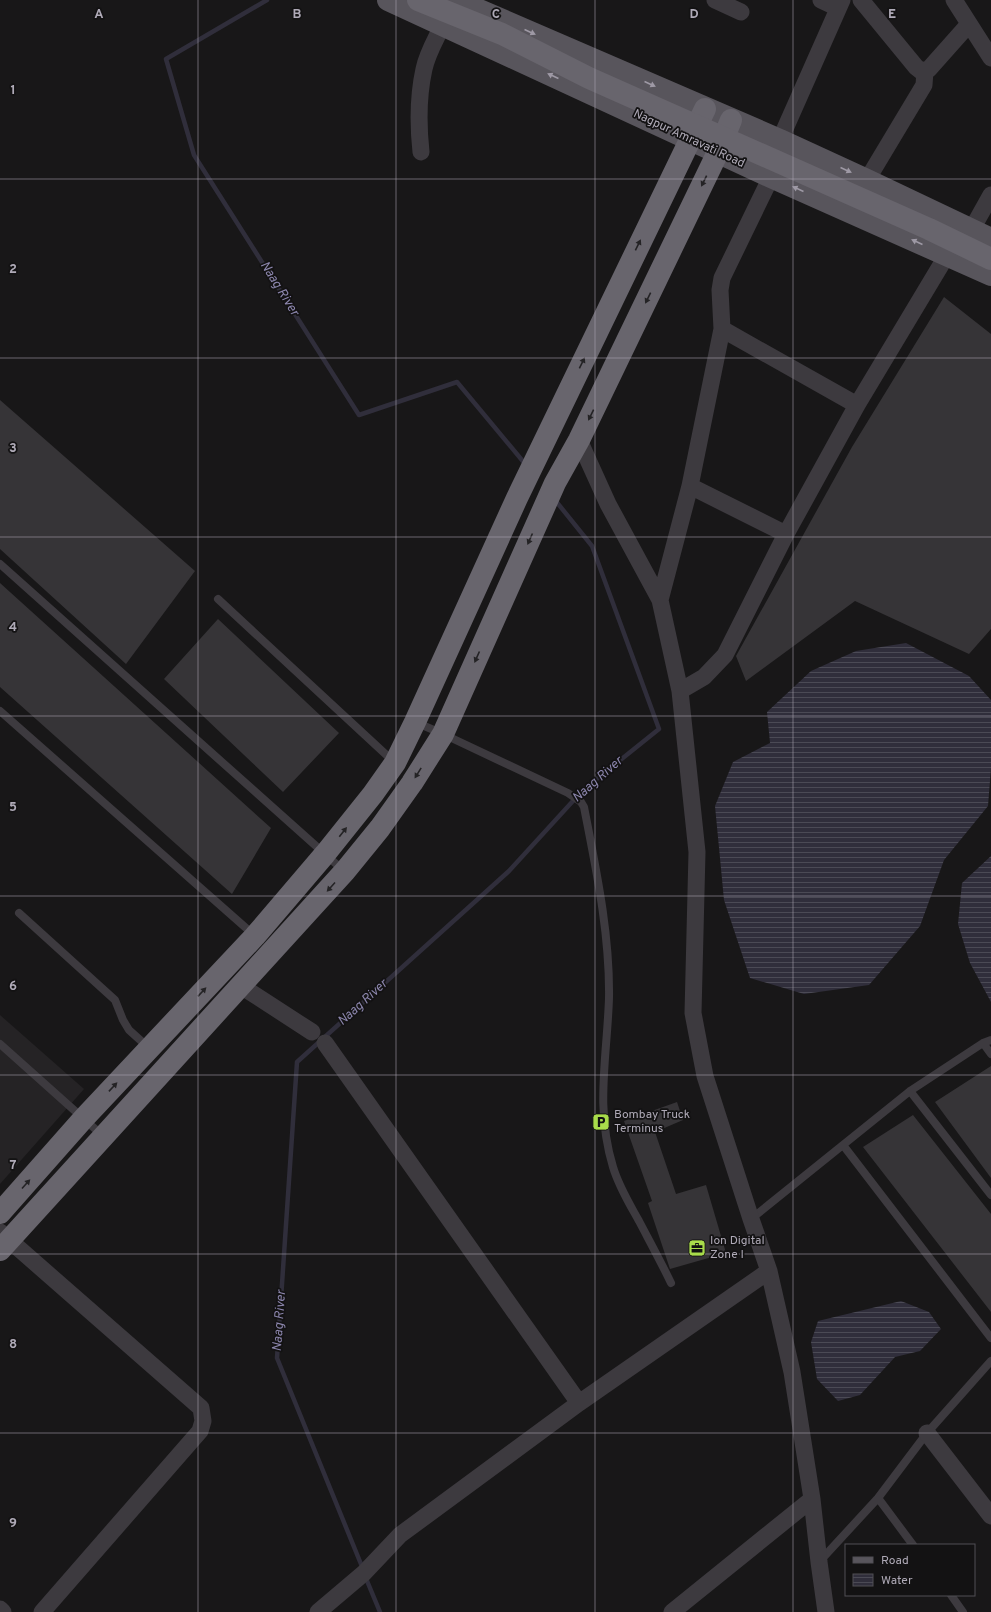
<svg xmlns="http://www.w3.org/2000/svg" width="991" height="1612" viewBox="0 0 991 1612" font-family="Overpass,sans-serif">
<style>
.built{fill:#252325}
.water{fill:url(#water-rules)}
.lines{fill:none;stroke-linecap:round;stroke-linejoin:round}
.stream{stroke:#302e3b;stroke-width:4.5}
.building{fill:#363437}
.lane{stroke:#3d3a3f;stroke-width:8}
.street{stroke:#3d3a3f;stroke-width:17}
.primary{stroke:#58555c;stroke-width:22}
.highway{stroke:#68656d;stroke-width:22}
.highway-bridge{stroke:#68656d;stroke-width:22}
.oneway{fill:#9e99a5}
.oneway2{fill:#242325}
.grid{fill:none;stroke:#afaab7;stroke-width:1;stroke-opacity:0.55}
.labels{text-anchor:middle;dominant-baseline:central;stroke-width:3.5;stroke-linejoin:round;paint-order:stroke}
.street-label{font-size:12px;fill:#afaab7;stroke:#131213}
.poi-label{font-size:12px;fill:#afaab7;stroke:#131213;text-anchor:start}
.water-label{font-size:13px;font-style:italic;fill:#8c86ad;stroke:#131213}
.grid-label{font-size:13px;text-anchor:middle;font-weight:bold;fill:#afaab7;stroke:#131213;stroke-width:3.5;stroke-linejoin:round;paint-order:stroke}
</style>
<defs>
<pattern id="water-rules" width="6" height="5" patternUnits="userSpaceOnUse"><rect width="6" height="5" fill="#302e3b"/><path d="M0 2.5h6" fill="none" stroke="#4b4a55"/></pattern>
</defs>
<rect width="100%" height="100%" fill="#181718"/>
<!-- built -->
<path class="built" d="M 0,1015 L 84,1089 L 0,1184 Z"/>
<!-- water -->
<path class="water" d="M 906,643 L 969,676 L 991,700 L 991,768 L 988,806 L 944,860 L 920,926 L 869,985 L 804,994 L 750,978 L 724,900 L 715,806 L 733,762 L 770,743 L 767,712 L 811,671 L 856,651 Z
M 991,856 L 991,1002 L 970,963 L 958,924 L 962,883 Z
M 901,1301 L 929,1312 L 941,1329 L 920,1351 L 895,1357 L 860,1395 L 838,1401 L 817,1379 L 811,1342 L 818,1321 Z"/>
<g class="lines">
<!-- stream -->
<path class="stream" d="M 267,0 L 166,59 L 194,155 L 359,415 L 457,382 L 526,465
M 363,1569 L 277,1358 L 297,1062 L 509,871 L 583,790 L 659,729 L 592,546 L 555,500
M 365,1576 L 380,1612"/>
</g>
<!-- building -->
<path class="building" d="M 944,297 L 991,334 L 991,629 L 969,654 L 855,601 L 746,681 L 736,656 L 852,447 Z
M 0,400 L 195,571 L 126,664 L 0,549 Z
M 0,583 L 271,828 L 232,894 L 0,687 Z
M 218,619 L 339,733 L 283,792 L 164,679 Z
M 991,1066 L 991,1178 L 935,1102 Z
M 677,1102 L 683,1120 L 655,1132 L 676,1194 L 706,1185 L 726,1253 L 670,1269 L 648,1203 L 652,1201 L 624,1121 Z
M 913,1115 L 991,1214 L 991,1312 L 863,1147 Z"/>
<g class="lines">
<!-- lane -->
<path class="lane" d="M 0,564 L 344,871
M 218,599 L 394,762
M 0,711 L 254,935
M 415,722 L 443,734 L 568,793 L 581,802 L 584,807 C 596,869 610,934 609,998 C 607,1058 595,1108 613,1167 C 619,1187 629,1203 639,1221 C 650,1242 661,1262 671,1283
M 19,913 L 115,1000 L 123,1020 L 129,1030 L 149,1048
M 983,1043 L 991,1054
M 0,1044 L 103,1136
M 910,1091 L 991,1195
M 843,1145 L 991,1338
M 751,1219 L 910,1091 L 983,1043 L 991,1040
M 878,1498 L 913,1545
M 820,1561 L 878,1498 L 927,1433 L 991,1361
M 951,1595 L 963,1612"/>
<!-- street -->
<path class="street" d="M 715,0 L 741,12
M 821,0 L 838,8
M 861,0 L 916,67 L 921,71 L 929,69 L 969,24
M 954,0 L 991,58
M 780,140 L 842,0
M 421,152 C 418,124 418,96 424,69 C 427,54 436,39 442,26
M 867,180 L 924,85 L 925,71
M 972,229 L 991,195
M 722,329 L 857,405
M 579,440 L 608,504 L 660,600 L 680,691 L 697,852 L 693,1013 L 705,1076 L 751,1219 L 769,1271 L 792,1372 L 812,1499 L 819,1562 L 826,1612
M 690,486 L 786,534
M 660,600 L 690,486 L 722,329 L 720,290 L 722,278 L 771,177
M 680,691 L 704,677 L 725,655 L 786,534 L 857,405 L 947,255
M 241,986 L 312,1032
M 325,1043 L 579,1403 L 769,1271
M 0,1232 L 201,1408 L 203,1421 L 200,1431 L 42,1612
M 927,1433 L 991,1516
M 0,1609 L 3,1612
M 318,1612 L 364,1573 L 400,1535 L 579,1403
M 672,1612 L 812,1499"/>
<!-- primary -->
<path class="primary" d="M 388,0 L 771,177 L 991,275
M 456,0 L 780,140 L 867,180 L 991,239"/>
<!-- highway -->
<path class="highway" d="M 0,1213 L 84,1118 L 255,936 L 325,854 L 373,794 L 395,763 L 415,722 L 517,498 L 705,109
M 0,1250 L 345,871 L 380,828 L 412,783 L 443,734 L 555,483 L 579,440 L 718,152 L 731,120"/>
<!-- highway-bridge -->
<path class="highway-bridge" d="M 418,0 L 502,34 L 589,78 L 929,229 L 991,259"/>
</g>
<!-- one-way arrows -->
<defs><path id="oneway-solid" d="M-6-.8H1V-3.2L6.5 0L1 3.2V.8H-6Z"/></defs>
<g class="oneway">
<use href="#oneway-solid" transform="translate(530 32) rotate(24)"/>
<use href="#oneway-solid" transform="translate(553 76) rotate(-155)"/>
<use href="#oneway-solid" transform="translate(650 84) rotate(24)"/>
<use href="#oneway-solid" transform="translate(846 170) rotate(24)"/>
<use href="#oneway-solid" transform="translate(798 189) rotate(-156)"/>
<use href="#oneway-solid" transform="translate(917 242) rotate(-156)"/>
</g>
<g class="oneway2">
<use href="#oneway-solid" transform="translate(704 181) rotate(116)"/>
<use href="#oneway-solid" transform="translate(638 245) rotate(-64)"/>
<use href="#oneway-solid" transform="translate(648 298) rotate(116)"/>
<use href="#oneway-solid" transform="translate(582 363) rotate(-64)"/>
<use href="#oneway-solid" transform="translate(591 415) rotate(116)"/>
<use href="#oneway-solid" transform="translate(530 539) rotate(114)"/>
<use href="#oneway-solid" transform="translate(477 657) rotate(114)"/>
<use href="#oneway-solid" transform="translate(418 773) rotate(122)"/>
<use href="#oneway-solid" transform="translate(343 832) rotate(-52)"/>
<use href="#oneway-solid" transform="translate(331 887) rotate(132)"/>
<use href="#oneway-solid" transform="translate(202 992) rotate(-47)"/>
<use href="#oneway-solid" transform="translate(113 1087) rotate(-47)"/>
<use href="#oneway-solid" transform="translate(26 1184) rotate(-48)"/>
</g>
<!-- grid -->
<path class="grid" d="M 198,0 L 198,1612M 396,0 L 396,1612M 595,0 L 595,1612M 793,0 L 793,1612M 0,179 L 991,179M 0,358 L 991,358M 0,537 L 991,537M 0,716 L 991,716M 0,896 L 991,896M 0,1075 L 991,1075M 0,1254 L 991,1254M 0,1433 L 991,1433"/>
<!-- icons -->
<defs>
<g id="parking-square" transform="scale(0.9)"><rect x="-9" y="-9" width="18" height="18" rx="4" fill="#a9dc4b" stroke="#131213"/><path d="M-3.5-5.5H1a3.5 3.5 0 0 1 0 7H-1V5.5H-3.5ZM-1-3.4V-.6H.8a1.4 1.4 0 0 0 0-2.8Z" fill="#111"/></g>
<g id="office-square" transform="scale(0.9)"><rect x="-9" y="-9" width="18" height="18" rx="4" fill="#a9dc4b" stroke="#131213"/><path d="M-6-3h4V-5.5h4V-3h4V5H-6ZM-1-4.5V-3h2v-1.5ZM-6 0V1H6V0Z" fill="#111"/></g>
</defs>
<g fill-rule="evenodd">
<use href="#parking-square" x="601" y="1122"/>
<use href="#office-square" x="697" y="1248"/>
</g>
<g class="labels">
<!-- street labels -->
<g class="street-label">
<text transform="translate(689 139) rotate(25)">Nagpur Amravati Road</text>
</g>
<!-- poi labels -->
<g class="poi-label">
<text x="614" y="1115">Bombay Truck<tspan x="614" dy="14">Terminus</tspan></text>
<text x="710" y="1241">Ion Digital<tspan x="710" dy="14">Zone I</tspan></text>
</g>
<!-- water labels -->
<g class="water-label">
<text transform="translate(279 289) rotate(58)">Naag River</text>
<text transform="translate(598 780) rotate(-41)">Naag River</text>
<text transform="translate(363 1003) rotate(-42)">Naag River</text>
<text transform="translate(280 1321) rotate(-86)">Naag River</text>
</g>
</g>
<g class="grid-label">
<text x="99" y="18">A</text>
<text x="297" y="18">B</text>
<text x="496" y="18">C</text>
<text x="694" y="18">D</text>
<text x="892" y="18">E</text>
<text x="13" y="94">1</text>
<text x="13" y="273">2</text>
<text x="13" y="452">3</text>
<text x="13" y="631">4</text>
<text x="13" y="811">5</text>
<text x="13" y="990">6</text>
<text x="13" y="1169">7</text>
<text x="13" y="1348">8</text>
<text x="13" y="1527">9</text>
</g>
<!-- legend -->
<rect x="845" y="1544" width="130" height="52" fill="#131213" stroke="#514f55"/>
<rect x="853" y="1557" width="20" height="6" fill="#58555c" stroke="#514f55"/>
<text x="881" y="1564" font-size="12" fill="#afaab7">Road</text>
<rect x="853" y="1574" width="20" height="12" fill="url(#water-rules)" stroke="#514f55"/>
<text x="881" y="1584" font-size="12" fill="#afaab7">Water</text>
</svg>
